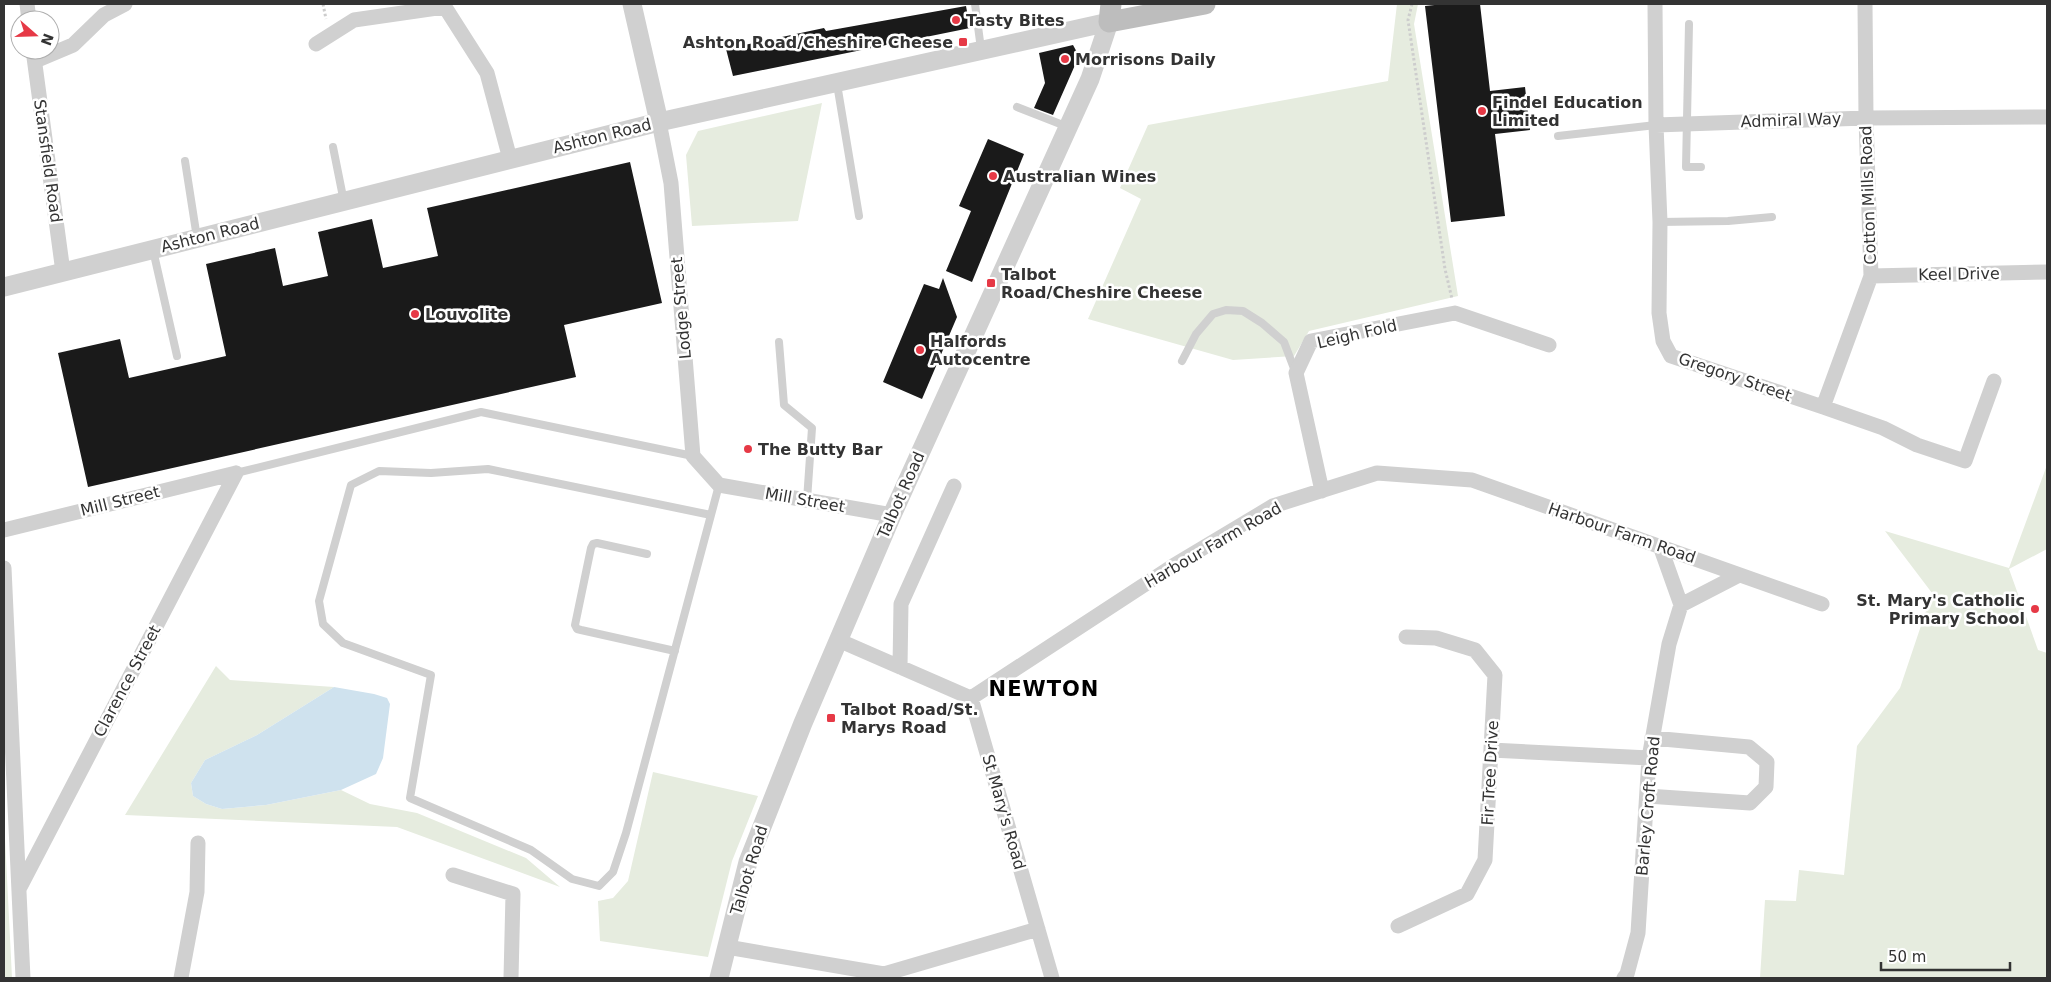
<svg xmlns="http://www.w3.org/2000/svg" width="2051" height="982" viewBox="0 0 2051 982" font-family="'DejaVu Sans',sans-serif">
<style>
.green{fill:#e6ecdf}
.water{fill:#cfe2ee}
.building{fill:#1a1a1a}
.lines{fill:none;stroke-linecap:round;stroke-linejoin:round}
.path{stroke:#cdcdcd;stroke-width:3;stroke-dasharray:2.5 2.5;stroke-linecap:butt}
.service{stroke:#d0d0d0;stroke-width:8}
.minor{stroke:#d0d0d0;stroke-width:15}
.tertiary{stroke:#d0d0d0;stroke-width:19}
.secondary{stroke:#bdbdbd;stroke-width:21}
.poi-dot{fill:#e63946;stroke:#fff;stroke-width:2}
.labels{text-anchor:middle;dominant-baseline:central;stroke-width:5;stroke-linejoin:round;paint-order:stroke}
.poi-label{font-size:16px;font-weight:bold;fill:#333;stroke:#fff;text-anchor:start}
.street-label{font-size:16px;fill:#333;stroke:#fff}
.district-label{font-size:21px;font-weight:bold;letter-spacing:1px;fill:#000;stroke:#fff}
</style>
<rect width="100%" height="100%" fill="#fff"/>
<!-- green -->
<path class="green" d="M 1397,4 L 1418,4 L 1414,24 L 1458,296 L 1309,331 L 1294,356 L 1233,360 L 1088,319 L 1141,199 L 1120,188 L 1148,125 L 1388,81 Z
M 822,103 L 798,221 L 692,226 L 686,155 L 698,131 Z
M 2047,465 L 2047,549 L 2009,569 L 2038,650 L 2047,653 L 2047,978 L 1760,978 L 1765,900 L 1796,901 L 1799,870 L 1844,875 L 1857,746 L 1900,688 L 1932,593 L 1885,531 L 2009,568 Z
M 216,666 L 230,680 L 334,687 L 257,735 L 205,760 L 191,783 L 193,796 L 206,804 L 222,809 L 266,805 L 341,790 L 370,804 L 417,813 L 526,858 L 560,887 L 397,827 L 125,815 Z
M 653,772 L 758,796 L 732,861 L 708,957 L 600,941 L 598,901 L 613,898 L 628,881 Z
M 4,818 L 12,978 L 4,978 Z"/>
<!-- water -->
<path class="water" d="M 334,687 L 374,694 L 387,698 L 390,704 L 383,758 L 376,774 L 341,790 L 266,805 L 222,809 L 206,804 L 193,796 L 191,783 L 205,760 L 257,735 Z"/>
<!-- building -->
<path class="building" d="M 1444,4 L 1480,4 L 1490,91 L 1525,87 L 1530,130 L 1495,134 L 1505,216 L 1451,222 L 1425,6 Z
M 966,6 L 970,28 L 733,76 L 726,49 L 824,28 L 826,31 Z
M 1073,45 L 1079,56 L 1053,115 L 1034,108 L 1045,83 L 1039,53 Z
M 988,139 L 1024,154 L 972,282 L 946,271 L 971,211 L 959,206 Z
M 630,162 L 662,303 L 564,325 L 576,377 L 88,487 L 58,353 L 120,339 L 129,378 L 226,356 L 206,264 L 275,248 L 283,286 L 328,276 L 318,232 L 372,219 L 383,268 L 438,256 L 427,208 Z
M 943,278 L 957,317 L 922,399 L 883,382 L 924,284 L 939,289 Z"/>
<g class="lines">
<!-- path -->
<path class="path" d="M 323,4 L 326,19
M 1412,4 L 1408,20 L 1445,269 L 1452,299"/>
<!-- service -->
<path class="service" d="M 975,4 L 981,49
M 1689,24 L 1686,167 L 1701,167
M 837,84 L 859,216
M 1017,107 L 1068,127
M 1558,136 L 1656,125
M 333,147 L 344,202
M 185,161 L 197,238
M 1660,222 L 1728,221 L 1772,217
M 153,250 L 177,356
M 779,342 L 784,405 L 812,428 L 807,500
M 1182,361 L 1196,334 L 1213,314 L 1226,310 L 1243,311 L 1262,323 L 1284,342 L 1295,371
M 236,473 L 481,412 L 693,456
M 711,515 L 488,469 L 431,473 L 379,471 L 351,485 L 319,601 L 323,624 L 343,643 L 431,675 L 410,798 L 531,850 L 572,879 L 599,886 L 613,872 L 626,833 L 711,515 L 719,485
M 647,554 L 597,543 L 593,544 L 591,548 L 575,625 L 577,629 L 581,630 L 675,651"/>
<!-- minor -->
<path class="minor" d="M 27,4 L 29,20
M 443,4 L 487,73 L 510,159
M 1655,4 L 1656,125 L 1660,222 L 1659,313 L 1663,341 L 1671,356 L 1823,407 L 1883,428 L 1917,445 L 1965,461 L 1994,381
M 316,44 L 354,20 L 444,7
M 33,50 L 63,272
M 35,61 L 73,45 L 104,15 L 125,4
M 659,122 L 671,183 L 693,456 L 719,485 L 892,515
M 1656,125 L 1866,118 L 2047,117
M 1871,276 L 2047,272
M 1823,407 L 1871,276 L 1866,118 L 1865,4
M 1322,491 L 1296,373 L 1311,341 L 1455,313 L 1549,345
M 4,530 L 236,473
M 1660,546 L 1681,605 L 1739,575
M 4,568 L 23,978
M 838,640 L 971,698 L 1052,978
M 900,667 L 901,604 L 954,486
M 971,698 L 1173,566 L 1273,506 L 1377,473 L 1472,480 L 1822,604
M 1491,750 L 1649,758
M 1647,796 L 1750,803 L 1766,787 L 1767,762 L 1749,747 L 1652,738
M 453,875 L 513,894 L 511,978
M 19,889 L 236,473
M 1398,926 L 1467,894 L 1485,860 L 1495,675 L 1475,650 L 1436,638 L 1406,637
M 727,947 L 884,974 L 1038,929
M 181,978 L 197,892 L 198,843
M 1624,978 L 1627,974 L 1638,933 L 1649,758 L 1669,644 L 1681,605"/>
<!-- tertiary -->
<path class="tertiary" d="M 632,4 L 659,122
M 4,287 L 659,122 L 1109,22
M 719,978 L 748,862 L 803,723 L 892,515 L 1090,79 L 1109,22"/>
<!-- secondary -->
<path class="secondary" d="M 1111,4 L 1109,22 L 1205,4"/>
</g>
<!-- markers -->
<g class="poi-dot">
<circle cx="956" cy="20" r="5"/>
<rect x="958" y="37" width="10" height="10" rx="2.5"/>
<circle cx="1065" cy="59" r="5"/>
<circle cx="1482" cy="111" r="5"/>
<circle cx="993" cy="176" r="5"/>
<rect x="986" y="278" width="10" height="10" rx="2.5"/>
<circle cx="415" cy="314" r="5"/>
<circle cx="920" cy="350" r="5"/>
<circle cx="748" cy="449" r="5"/>
<circle cx="2035" cy="609" r="5"/>
<rect x="826" y="713" width="10" height="10" rx="2.5"/>
</g>
<g class="labels">
<!-- poi labels -->
<g class="poi-label">
<text x="966" y="20">Tasty Bites</text>
<text x="953" y="42" text-anchor="end">Ashton Road/Cheshire Cheese</text>
<text x="1075" y="59">Morrisons Daily</text>
<text x="1492" y="102">Findel Education<tspan x="1492" dy="18">Limited</tspan></text>
<text x="1003" y="176">Australian Wines</text>
<text x="1001" y="274">Talbot<tspan x="1001" dy="18">Road/Cheshire Cheese</tspan></text>
<text x="425" y="314">Louvolite</text>
<text x="930" y="341">Halfords<tspan x="930" dy="18">Autocentre</tspan></text>
<text x="758" y="449">The Butty Bar</text>
<text x="2025" y="600" text-anchor="end">St. Mary's Catholic<tspan x="2025" dy="18">Primary School</tspan></text>
<text x="841" y="709">Talbot Road/St.<tspan x="841" dy="18">Marys Road</tspan></text>
</g>
<!-- street labels -->
<g class="street-label">
<text transform="translate(1791 120) rotate(-2)">Admiral Way</text>
<text transform="translate(602 136) rotate(-14)">Ashton Road</text>
<text transform="translate(48 161) rotate(82)">Stansfield Road</text>
<text transform="translate(1868 195) rotate(-92)">Cotton Mills Road</text>
<text transform="translate(210 235) rotate(-14)">Ashton Road</text>
<text transform="translate(1959 274) rotate(-1)">Keel Drive</text>
<text transform="translate(681 308) rotate(-95)">Lodge Street</text>
<text transform="translate(1357 334) rotate(-13)">Leigh Fold</text>
<text transform="translate(1735 377) rotate(19)">Gregory Street</text>
<text transform="translate(901 495) rotate(-66)">Talbot Road</text>
<text transform="translate(805 500) rotate(10)">Mill Street</text>
<text transform="translate(120 501) rotate(-14)">Mill Street</text>
<text transform="translate(1622 533) rotate(19)">Harbour Farm Road</text>
<text transform="translate(1213 545) rotate(-30)">Harbour Farm Road</text>
<text transform="translate(127 681) rotate(-62)">Clarence Street</text>
<text transform="translate(1490 773) rotate(-87)">Fir Tree Drive</text>
<text transform="translate(1648 806) rotate(-85)">Barley Croft Road</text>
<text transform="translate(1004 812) rotate(74)">St Mary's Road</text>
<text transform="translate(749 870) rotate(-73)">Talbot Road</text>
</g>
<!-- district labels -->
<g class="district-label">
<text x="1044" y="689">NEWTON</text>
</g>
</g>
<!-- border -->
<rect width="2051" height="982" fill="none" stroke="#333333" stroke-width="10"/>
<!-- north arrow -->
<g transform="translate(35 35) rotate(110)"><circle r="24" fill="#ffffff" stroke="#adadad"/>
<path d="M0-4L9 19L0 12L-9 19Z" fill="#e63946"/>
<text y="-8" font-size="14" font-weight="bold" text-anchor="middle" fill="#333333">N</text>
</g>
<!-- scale -->
<path d="M1881 962v8h129v-8" fill="none" stroke="#333333" stroke-width="2.5"/>
<text x="1888" y="962" font-size="15" fill="#333333" stroke="#ffffff" stroke-width="4" paint-order="stroke">50 m</text>
</svg>
